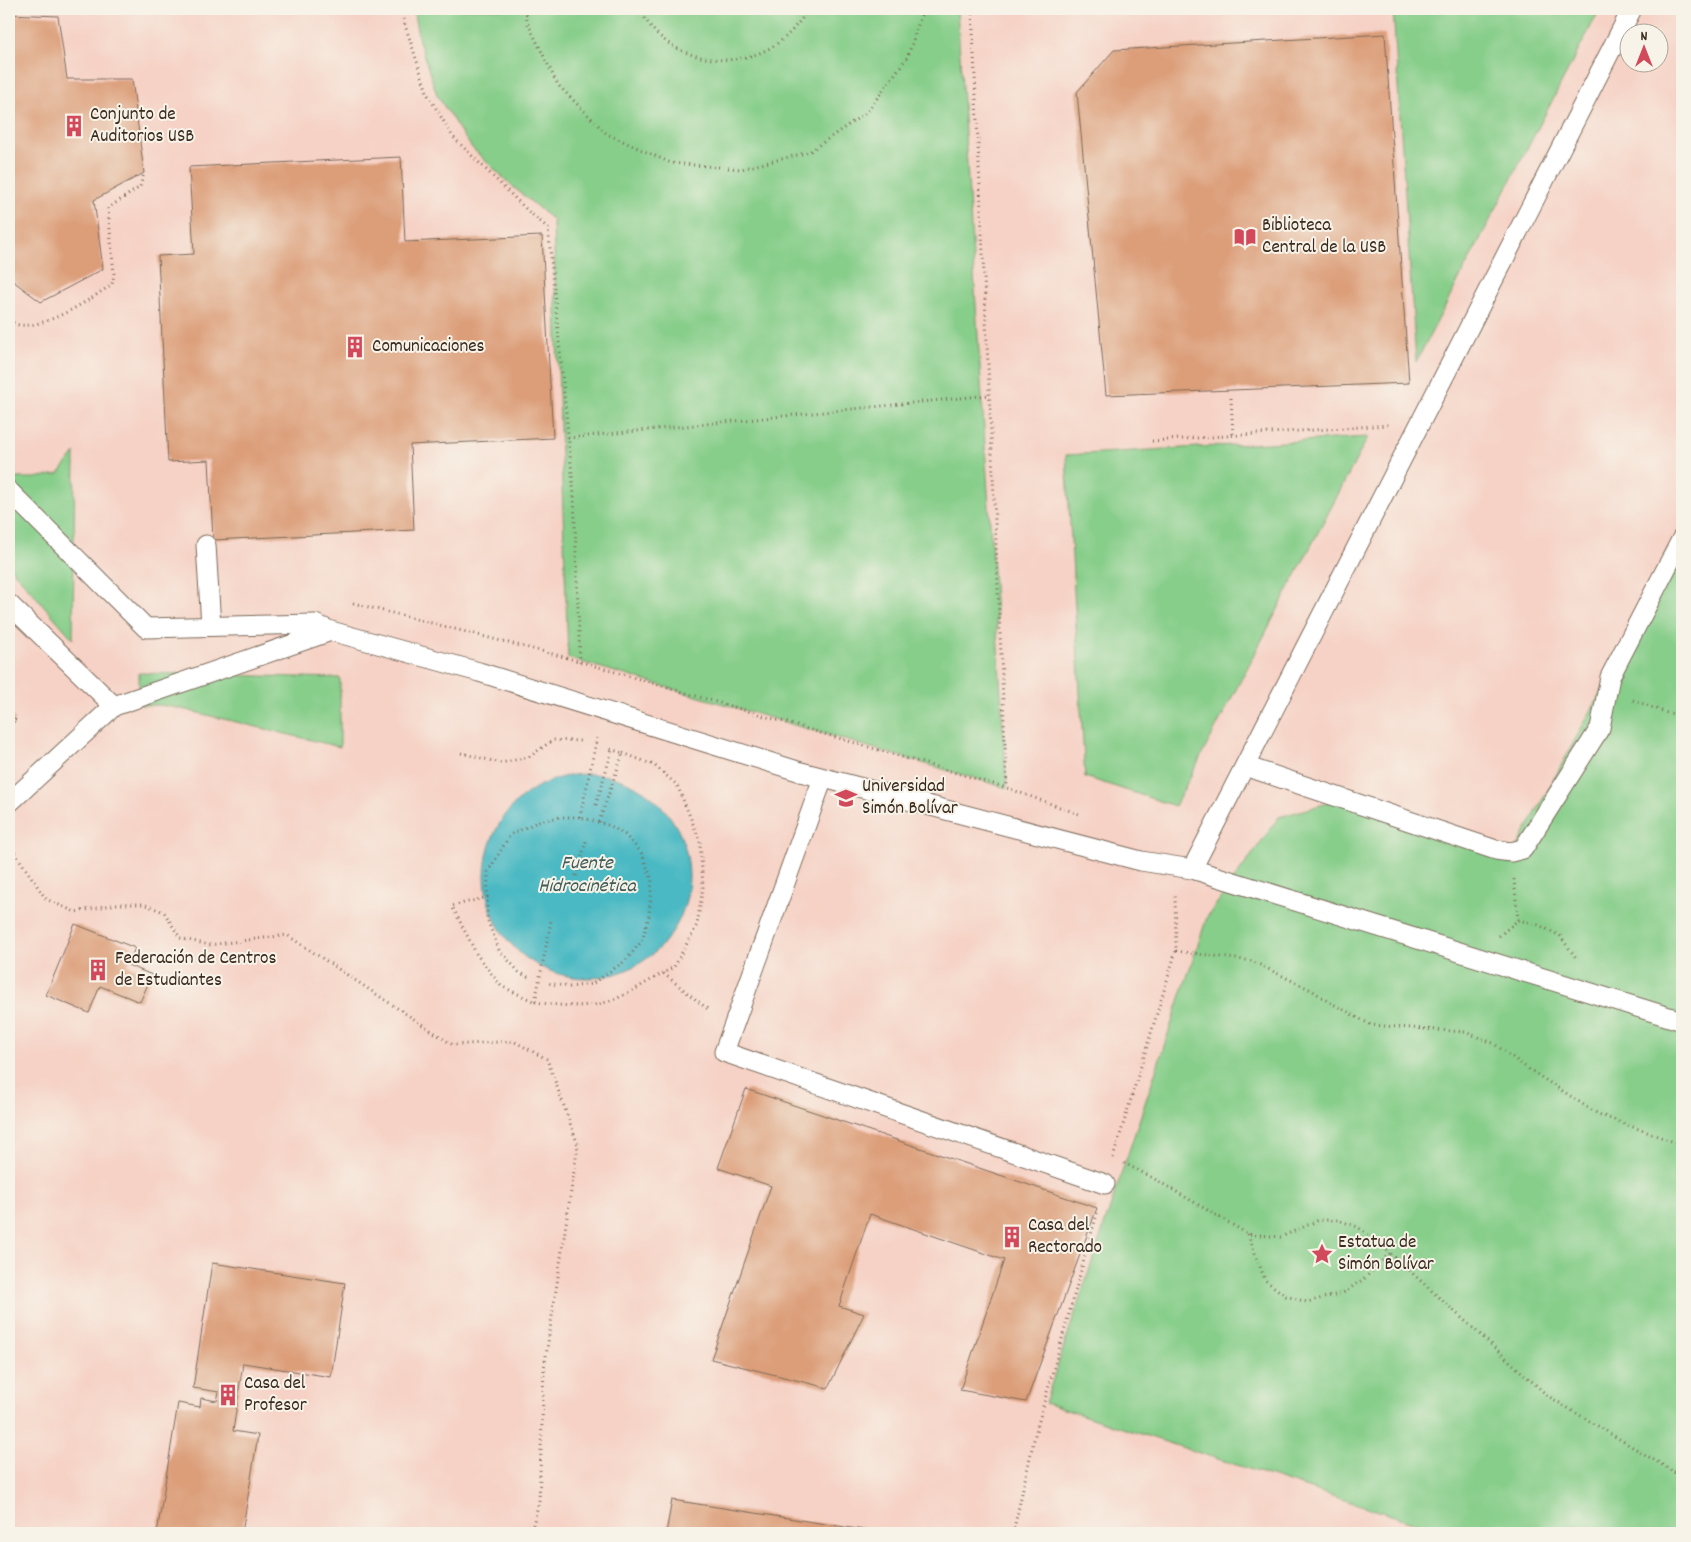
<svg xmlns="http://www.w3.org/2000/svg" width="1691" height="1542" viewBox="0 0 1691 1542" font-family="Dekko,sans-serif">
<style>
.built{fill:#f6d1c5;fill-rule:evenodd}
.green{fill:#87ce8a;stroke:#617c54}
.water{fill:#4bb9c3;stroke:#437270}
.building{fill:#dc9e79}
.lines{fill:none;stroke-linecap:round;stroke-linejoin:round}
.service-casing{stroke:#7c6a5a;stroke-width:21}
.path{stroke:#7c6a5a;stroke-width:3;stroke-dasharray:1 4;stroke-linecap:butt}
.service{stroke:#fff;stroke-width:19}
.labels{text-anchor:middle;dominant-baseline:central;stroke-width:4;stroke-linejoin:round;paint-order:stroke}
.poi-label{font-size:19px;fill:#3b2a1e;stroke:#f7f3e8;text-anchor:start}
.water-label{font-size:20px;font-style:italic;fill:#415c58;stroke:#f7f3e8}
</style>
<rect width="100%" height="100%" fill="#f7f3e8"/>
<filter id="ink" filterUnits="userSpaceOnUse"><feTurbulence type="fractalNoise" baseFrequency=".02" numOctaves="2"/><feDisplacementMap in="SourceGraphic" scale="10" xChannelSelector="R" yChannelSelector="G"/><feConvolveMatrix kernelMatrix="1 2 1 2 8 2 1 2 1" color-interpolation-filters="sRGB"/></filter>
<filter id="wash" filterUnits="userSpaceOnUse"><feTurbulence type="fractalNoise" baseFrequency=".0096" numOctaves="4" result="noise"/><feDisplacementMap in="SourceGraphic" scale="20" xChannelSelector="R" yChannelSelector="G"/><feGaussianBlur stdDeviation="1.12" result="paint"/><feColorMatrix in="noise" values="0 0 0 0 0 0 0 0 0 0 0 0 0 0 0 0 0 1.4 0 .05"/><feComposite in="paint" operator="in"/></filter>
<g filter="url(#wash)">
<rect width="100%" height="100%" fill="#f5e1c8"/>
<!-- built -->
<path class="built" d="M 9,9 L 1682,9 L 1682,1533 L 9,1533 ZM 1628,32 L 1658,32 L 1658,62 L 1628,62 Z"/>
<!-- green -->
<path class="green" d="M 413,9 L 957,9 L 1007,788 L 568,658 L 553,220 L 512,186 L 472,148 L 460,131 L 437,95 L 419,41 Z
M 1393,9 L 1600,9 L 1416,362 Z
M 1368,437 L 1175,806 L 1085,777 L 1066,455 Z
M 75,453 L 73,639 L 9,566 L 9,478 L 34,478 L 59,474 Z
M 1682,542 L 1682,1533 L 1458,1533 L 1425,1526 L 1045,1403 L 1207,917 L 1279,817 L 1352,796 L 1515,851 Z
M 139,673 L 340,678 L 340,747 L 178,708 L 160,705 L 139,705 Z"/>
<!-- water -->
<path class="water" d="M485 876a102 102 0 1 1 204 0a102 102 0 1 1-204 0Z"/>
<g id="blocks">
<!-- building -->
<path class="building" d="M 9,14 L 58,16 L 67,79 L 132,79 L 144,173 L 94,200 L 103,269 L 41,302 L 9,278 Z
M 1385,34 L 1409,383 L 1106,395 L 1077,92 L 1114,50 Z
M 401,157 L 405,242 L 542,236 L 553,438 L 410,445 L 414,530 L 213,540 L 209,460 L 168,462 L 158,256 L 194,254 L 189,167 Z
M 9,713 L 16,720 L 9,728 Z
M 75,924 L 135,948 L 128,965 L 152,975 L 140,1002 L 100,986 L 89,1013 L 46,995 Z
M 746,1089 L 1097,1208 L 1026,1402 L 960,1390 L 1004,1260 L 870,1214 L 839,1306 L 864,1314 L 828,1388 L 711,1359 L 771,1186 L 718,1168 Z
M 212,1263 L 345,1283 L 331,1377 L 243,1363 L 233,1431 L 258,1435 L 242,1533 L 157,1533 L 178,1403 L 200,1407 L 201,1398 L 217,1401 L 219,1392 L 193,1388 Z
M 672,1500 L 877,1532 L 877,1533 L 666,1533 Z"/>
</g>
</g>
<g filter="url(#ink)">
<use href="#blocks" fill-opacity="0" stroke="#7c6a5a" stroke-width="1"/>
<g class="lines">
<!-- service casing -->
<g class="service-casing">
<path id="service" d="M 9,491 L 146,628 L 315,624 L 331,631
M 206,545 L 211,626
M 9,604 L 114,706 L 331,631 L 479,672 L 801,772 L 1141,861 L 1192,869 L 1682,1021
M 1245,766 L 1496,850 L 1511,852 L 1523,849 L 1600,728 L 1610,677 L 1682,538
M 823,778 L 724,1052 L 1105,1184
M 9,803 L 114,706
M 1192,869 L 1632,9"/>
</g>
<!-- path -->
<path class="path" d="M 402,9 L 405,25 L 428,95 L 453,137 L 529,212 L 548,228 L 574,495 L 580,662
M 526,9 L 527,22 L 558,85 L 607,134 L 671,163 L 741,169 L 809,152 L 867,112 L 908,56 L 923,9
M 640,9 C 666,68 754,77 794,28 C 799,22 805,16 807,9
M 972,9 L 1007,788
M 9,320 C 12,322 15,324 19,325 C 45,329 92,299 112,284 L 114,274 L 108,208 L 140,187 L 144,173
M 1231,398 L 1233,435
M 568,438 L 990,395
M 1152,441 L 1388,425
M 353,603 L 568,658 L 1007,788 L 1079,814
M 1633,700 L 1667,713 L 1682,714
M 461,753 L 501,763 L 529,757 L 553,740 L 581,741
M 623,753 L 654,765 L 677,785 L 700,841 L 703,887 L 697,925 L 674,967 L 663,973 L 710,1011
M 596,805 L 612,750
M 580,817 L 597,738
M 599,822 L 623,753 L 610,749
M 9,844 L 46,899 L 75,912 L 117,904 L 143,904 L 164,912 L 180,938 L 209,945 L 287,935 L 453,1045 L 513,1041 L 547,1059 L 578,1145 L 544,1369 L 539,1501 L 531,1533
M 576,876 L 587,838
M 488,897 L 452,906 L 477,955 L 501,986 L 535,1002 L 551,921
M 1518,920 L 1539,925 L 1560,936 L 1577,959
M 1499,936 L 1518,920 L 1514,879
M 1176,951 L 1252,961 L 1313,991 L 1326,1000 L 1371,1025 L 1465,1032 L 1493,1043 L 1527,1068 L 1598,1114 L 1682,1145
M 528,977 L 519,972 L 499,950 L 487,919 L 488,872 L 510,835 L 539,821 L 560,817 L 580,817 L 611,826 L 625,835 L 641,852 L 652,880 L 649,916 L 642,941 L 625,961 L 592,984 L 570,987 L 547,983
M 535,1002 C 554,1005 574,1007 593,1005 C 618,1002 641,985 663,973
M 1113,1158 L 1176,951 L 1175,894
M 1124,1163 L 1153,1178 L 1248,1234 L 1281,1237 L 1319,1220 L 1338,1220 L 1358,1227 L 1390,1253 L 1548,1396 L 1674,1472 L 1680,1486 L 1682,1518
M 1248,1234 L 1265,1280 L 1286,1296 L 1307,1302 L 1343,1293 L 1364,1279 L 1390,1253
M 1674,1472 L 1682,1470
M 1013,1533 L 1035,1435 L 1098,1210"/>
<!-- service -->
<use href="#service" class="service"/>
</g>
</g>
<!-- icons -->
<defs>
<g id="building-bare" transform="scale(1.725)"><path d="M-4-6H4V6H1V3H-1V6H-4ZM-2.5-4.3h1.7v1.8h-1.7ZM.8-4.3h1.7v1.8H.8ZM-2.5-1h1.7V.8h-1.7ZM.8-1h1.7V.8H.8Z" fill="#d1495b" stroke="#f7f3e8" stroke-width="2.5" paint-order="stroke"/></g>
<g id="library-bare" transform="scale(1.725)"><path d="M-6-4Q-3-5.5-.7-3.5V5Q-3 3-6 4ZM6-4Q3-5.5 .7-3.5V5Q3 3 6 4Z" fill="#d1495b" stroke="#f7f3e8" stroke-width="2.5" paint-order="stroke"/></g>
<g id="university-bare" transform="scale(1.725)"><path d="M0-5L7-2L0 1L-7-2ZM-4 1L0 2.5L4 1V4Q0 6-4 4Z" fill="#d1495b" stroke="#f7f3e8" stroke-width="2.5" paint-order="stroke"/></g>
<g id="sight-bare" transform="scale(1.725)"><path d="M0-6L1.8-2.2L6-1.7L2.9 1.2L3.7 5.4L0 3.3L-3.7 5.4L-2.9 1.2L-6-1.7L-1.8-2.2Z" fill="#d1495b" stroke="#f7f3e8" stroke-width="2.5" paint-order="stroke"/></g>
</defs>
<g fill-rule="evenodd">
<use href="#building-bare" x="74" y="126"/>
<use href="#library-bare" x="1245" y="237"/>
<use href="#building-bare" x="355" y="347"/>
<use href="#university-bare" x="846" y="798"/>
<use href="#building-bare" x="98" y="970"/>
<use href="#building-bare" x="1012" y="1237"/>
<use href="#sight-bare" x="1322" y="1254"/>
<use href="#building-bare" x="228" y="1395"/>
</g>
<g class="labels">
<!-- poi labels -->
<g class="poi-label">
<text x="90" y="115">Conjunto de<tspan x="90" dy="22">Auditorios USB</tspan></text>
<text x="1262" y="226">Biblioteca<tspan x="1262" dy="22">Central de la USB</tspan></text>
<text x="372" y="347">Comunicaciones</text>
<text x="862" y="787">Universidad<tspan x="862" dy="22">Simón Bolívar</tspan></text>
<text x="115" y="959">Federación de Centros<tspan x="115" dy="22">de Estudiantes</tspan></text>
<text x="1028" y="1226">Casa del<tspan x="1028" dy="22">Rectorado</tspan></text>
<text x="1338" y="1243">Estatua de<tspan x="1338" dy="22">Simón Bolívar</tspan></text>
<text x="244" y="1384">Casa del<tspan x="244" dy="22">Profesor</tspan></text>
</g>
<!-- water labels -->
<g class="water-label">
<text x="587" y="864">Fuente<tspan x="587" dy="23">Hidrocinética</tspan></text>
</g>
</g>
<!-- margin -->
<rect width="1691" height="1542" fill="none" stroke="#f7f3e8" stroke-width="30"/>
<!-- north arrow -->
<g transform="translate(1644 48)"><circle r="24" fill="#f7f3e8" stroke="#aca397"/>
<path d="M0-4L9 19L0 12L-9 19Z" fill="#d1495b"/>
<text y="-8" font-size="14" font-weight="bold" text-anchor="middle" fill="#3b2a1e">N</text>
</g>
</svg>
